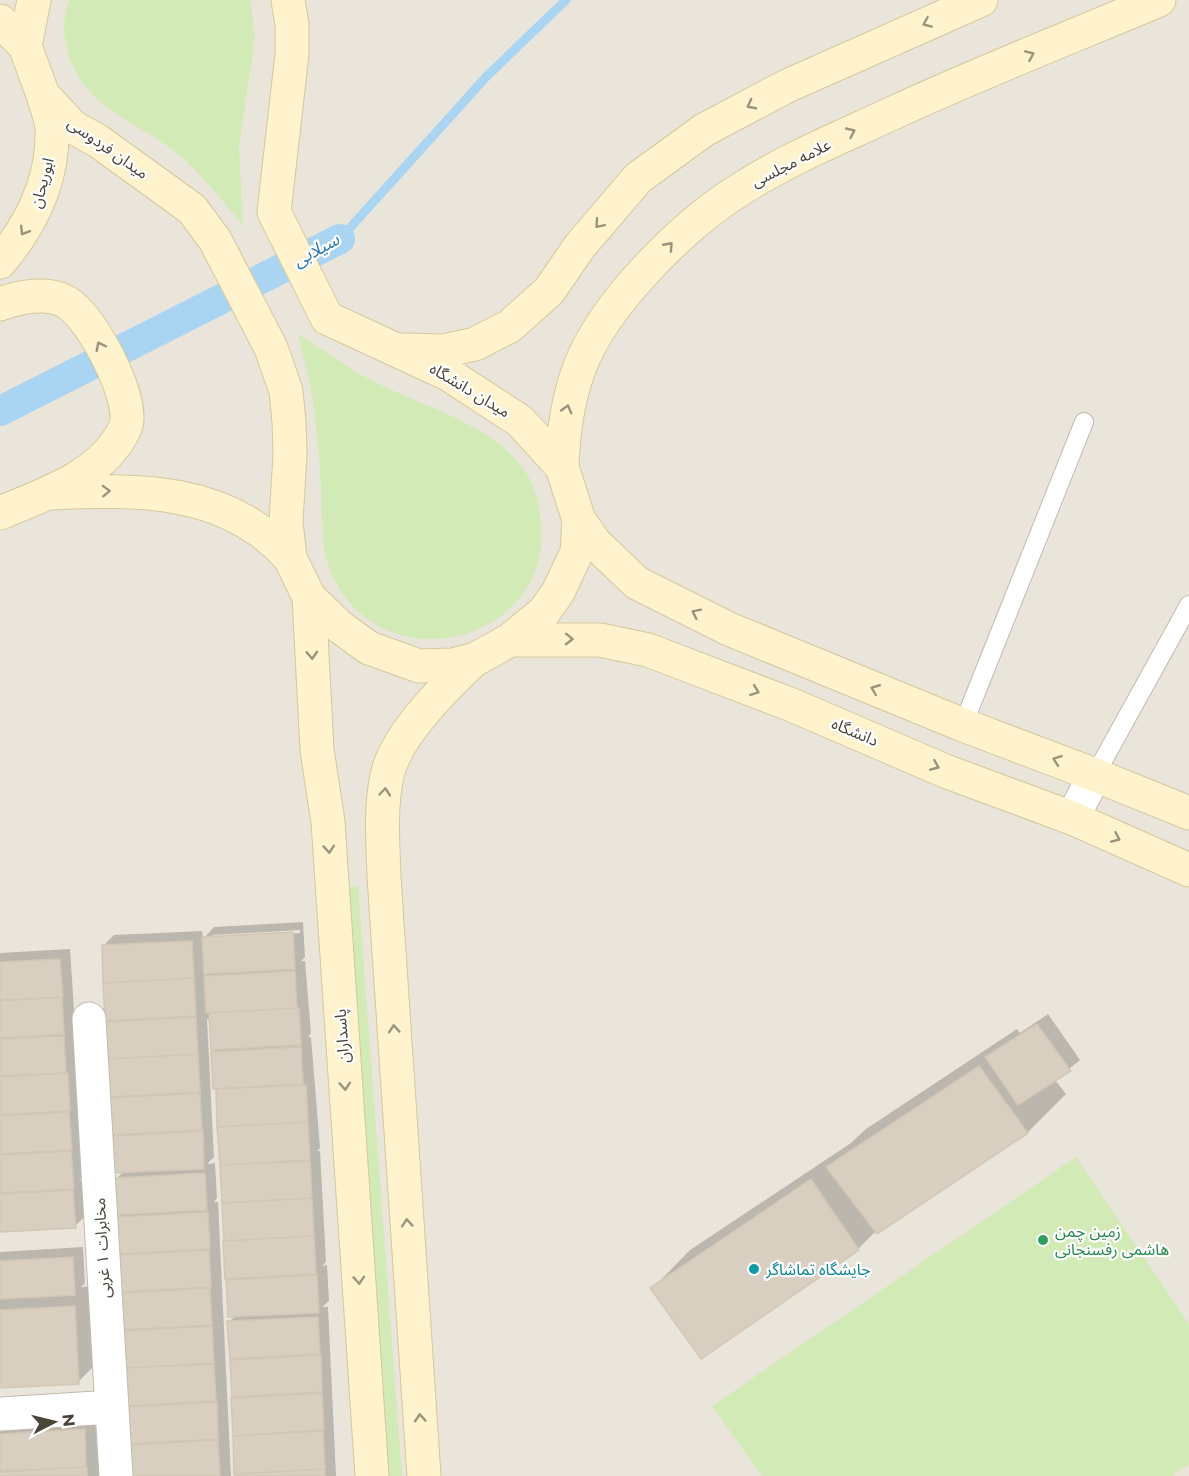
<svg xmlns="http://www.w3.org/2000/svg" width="1189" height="1476" viewBox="0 0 1189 1476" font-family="Montserrat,'Noto Sans Arabic',sans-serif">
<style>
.residential{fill:#eae5da}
.green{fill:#d2eab5}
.shadow{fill:#0003;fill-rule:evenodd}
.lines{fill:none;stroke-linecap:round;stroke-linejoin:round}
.stream{stroke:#a9d4f2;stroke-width:9}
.canal{stroke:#a9d4f2;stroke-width:30}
.building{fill:#d8cfc1;stroke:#d3c7b4;stroke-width:1.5}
.lane-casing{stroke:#c2bbae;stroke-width:20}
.street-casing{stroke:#c2bbae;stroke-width:35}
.secondary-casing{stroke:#d6c79b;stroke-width:35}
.lane{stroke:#fff;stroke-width:18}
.street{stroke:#fff;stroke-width:33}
.secondary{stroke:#fff3cd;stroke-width:33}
.oneway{stroke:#9c937c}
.leisure-dot{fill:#2e9e5b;stroke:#fff;stroke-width:2}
.culture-dot{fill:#0f9aa8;stroke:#fff;stroke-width:2}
.labels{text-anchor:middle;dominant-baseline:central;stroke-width:4.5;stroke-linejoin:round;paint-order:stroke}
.street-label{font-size:16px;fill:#4b4439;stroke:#fff}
.leisure-label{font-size:16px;fill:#27864d;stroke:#fff;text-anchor:start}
.culture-label{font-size:16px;fill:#0d838f;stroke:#fff;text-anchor:start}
.water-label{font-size:18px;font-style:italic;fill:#2e7ab2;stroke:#fff}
</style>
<rect width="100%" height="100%" fill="#f6f3ec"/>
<!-- residential -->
<path class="residential" d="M 0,0 L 1189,0 L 1189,1476 L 0,1476 Z"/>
<!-- green -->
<path class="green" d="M 69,0 L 250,0 L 255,38 L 239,146 L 243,225 C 224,204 206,179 185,160 C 142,121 84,112 67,50 C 63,34 63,15 69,0 Z
M 298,334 C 321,348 343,365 367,378 C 415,404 489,422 522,467 C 534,482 539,503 541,522 C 553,643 383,686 332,575 C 320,548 322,515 321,486 C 320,463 318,440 315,418 C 313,390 304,361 298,334 Z
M 358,886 L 402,1476 L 378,1476 L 337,889 Z
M 1076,1157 L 1189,1324 L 1189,1464 L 1172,1476 L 762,1476 L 712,1406 Z"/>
<!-- shadow -->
<path class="shadow" d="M 303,922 L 305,957 L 301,961 L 305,961 L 311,1033 L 308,1037 L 311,1037 L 320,1148 L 317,1151 L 320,1151 L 326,1262 L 322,1266 L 327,1265 L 329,1301 L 322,1307 L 328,1307 L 336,1476 L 237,1476 L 231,1361 L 235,1358 L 229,1322 L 236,1315 L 228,1281 L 232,1277 L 227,1277 L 217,1087 L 212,1052 L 216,1049 L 210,1019 L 207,1019 L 214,1157 L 207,1164 L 215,1163 L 217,1198 L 214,1202 L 218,1202 L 231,1476 L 131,1476 L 119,1217 L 122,1214 L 116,1179 L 124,1171 L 115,1172 L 103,946 L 114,935 L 202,931 L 203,939 L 214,927 ZM 300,930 L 300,933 L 213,938 L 213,935 Z
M 70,949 L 80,1099 L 76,1103 L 80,1102 L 82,1138 L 78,1141 L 81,1141 L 83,1177 L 79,1181 L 83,1180 L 85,1216 L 75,1226 L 0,1230 L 0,953 Z
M 1048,1014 L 1080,1060 L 1055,1080 L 1066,1094 L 1028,1132 L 878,1232 L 876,1231 L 858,1249 L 652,1289 L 690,1250 L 851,1143 L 866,1129 L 1017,1029 L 1020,1033 Z
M 83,1247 L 85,1283 L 81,1287 L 95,1286 L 99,1361 L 78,1382 L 0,1386 L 0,1252 Z
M 95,1419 L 99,1476 L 0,1476 L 0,1430 Z"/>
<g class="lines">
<!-- stream -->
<path class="stream" d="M 340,239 L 486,77 L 566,0"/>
<!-- canal -->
<path class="canal" d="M 0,411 L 340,239"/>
</g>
<!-- building -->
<path class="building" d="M 293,932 L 295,969 L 204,974 L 202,937 Z
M 192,941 L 194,978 L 103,983 L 102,945 Z
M 60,959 L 63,997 L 0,1000 L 0,962 Z
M 295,971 L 297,1008 L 206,1013 L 204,976 Z
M 194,978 L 196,1016 L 105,1021 L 103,983 Z
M 62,997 L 64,1034 L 0,1038 L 0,1001 Z
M 299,1008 L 301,1045 L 211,1050 L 209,1013 Z
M 196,1017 L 198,1054 L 107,1059 L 106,1022 Z
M 1037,1024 L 1071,1071 L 1018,1105 L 985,1057 Z
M 64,1036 L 66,1073 L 0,1076 L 0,1039 Z
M 301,1047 L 303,1084 L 213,1089 L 211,1052 Z
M 198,1054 L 200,1092 L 110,1097 L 107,1059 Z
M 979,1066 L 1028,1133 L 877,1234 L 826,1167 Z
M 68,1073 L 70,1111 L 0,1115 L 0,1077 Z
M 306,1085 L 308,1122 L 217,1127 L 216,1089 Z
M 200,1093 L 202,1130 L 111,1135 L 109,1098 Z
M 69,1112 L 72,1150 L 0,1154 L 0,1116 Z
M 308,1122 L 310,1160 L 220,1165 L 217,1127 Z
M 203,1131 L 204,1169 L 114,1173 L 112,1136 Z
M 71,1151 L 74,1189 L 0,1193 L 0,1155 Z
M 310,1161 L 312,1198 L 222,1203 L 220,1165 Z
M 205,1173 L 207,1210 L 117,1215 L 115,1178 Z
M 811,1179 L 859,1250 L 701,1359 L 650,1288 Z
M 73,1190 L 76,1228 L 0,1232 L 0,1194 Z
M 312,1198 L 314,1236 L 224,1241 L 222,1203 Z
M 208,1212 L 210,1249 L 119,1254 L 117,1217 Z
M 314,1236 L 316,1274 L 225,1279 L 223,1241 Z
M 209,1250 L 211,1287 L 121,1292 L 118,1255 Z
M 73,1257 L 75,1295 L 0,1299 L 0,1261 Z
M 317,1275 L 319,1313 L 228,1317 L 226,1280 Z
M 210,1288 L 212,1325 L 122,1330 L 120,1293 Z
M 75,1306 L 79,1384 L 0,1388 L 0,1310 Z
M 318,1317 L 320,1354 L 230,1359 L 227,1321 Z
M 212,1326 L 214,1363 L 124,1368 L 121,1331 Z
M 321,1355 L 322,1392 L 232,1397 L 230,1360 Z
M 214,1364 L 216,1401 L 125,1406 L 124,1368 Z
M 322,1393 L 324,1430 L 233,1436 L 231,1398 Z
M 217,1402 L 218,1439 L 128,1444 L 125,1407 Z
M 85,1429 L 86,1467 L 0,1471 L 0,1434 Z
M 323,1431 L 325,1469 L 234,1474 L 233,1436 Z
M 218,1440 L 220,1476 L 129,1476 L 128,1445 Z
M 87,1467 L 87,1476 L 0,1476 L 0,1472 Z
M 325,1469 L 325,1476 L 235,1476 L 235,1474 Z"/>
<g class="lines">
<!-- lane casing -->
<g class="lane-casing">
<path id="lane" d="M 963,725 L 1084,422
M 1095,775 L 1189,605"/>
</g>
<!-- street casing -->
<g class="street-casing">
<path id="street" d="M 1072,818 L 1095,775
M 89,1019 L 116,1476
M 0,1414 L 112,1407"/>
</g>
<!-- secondary casing -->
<g class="secondary-casing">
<path id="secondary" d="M 34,0 L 25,46 L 43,95 L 73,127 L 98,141 L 192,209 L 215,240 L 271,348 L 286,391 L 289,422 L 290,454 L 286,522 L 290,558 L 309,597 L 340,627 L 369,648 L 419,666 L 453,665 L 476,659 L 510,640 L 544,612 L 558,592 L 577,552 L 579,520 L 562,467 L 520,421 L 448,374 L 327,318 L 274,212 L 292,54 L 292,25 L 288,0
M 0,21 L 25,46
M 0,262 C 31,225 53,180 52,131 C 52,119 46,106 43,95
M 0,304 C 19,297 48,291 66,302 C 91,315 137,402 125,428 C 103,476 45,494 0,513
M 405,350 L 443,351 L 475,344 L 510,326 L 549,291 L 580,246 L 638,178 L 704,130 L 787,86 L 981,0
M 562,467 C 563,433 567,402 579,369 C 603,304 683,225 741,189 C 789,158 844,136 895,112 C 982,72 1071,37 1159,0
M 53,493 C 139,489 228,488 290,558
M 579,520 L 595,543 L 637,583 L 729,629 L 963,725 L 1095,775 L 1189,813
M 309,597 L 317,750 L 328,822 L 372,1476
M 510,640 L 600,640 L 648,650 L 792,705 L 945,771 L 1072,818 L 1189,870
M 424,1476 L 384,877 C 383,844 380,808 387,776 C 395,736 446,686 475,659"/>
</g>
<!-- lane -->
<use href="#lane" class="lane"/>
<!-- street -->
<use href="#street" class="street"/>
<!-- secondary -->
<use href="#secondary" class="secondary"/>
</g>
<!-- one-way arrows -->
<defs><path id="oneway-chevron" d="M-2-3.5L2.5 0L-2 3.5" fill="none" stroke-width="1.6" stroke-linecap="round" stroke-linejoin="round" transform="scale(1.5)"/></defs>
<g class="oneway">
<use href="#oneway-chevron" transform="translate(927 23) rotate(157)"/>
<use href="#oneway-chevron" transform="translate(1030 55) rotate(-23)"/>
<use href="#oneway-chevron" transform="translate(751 105) rotate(152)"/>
<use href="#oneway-chevron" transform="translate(851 132) rotate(-25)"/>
<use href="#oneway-chevron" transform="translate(599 224) rotate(131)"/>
<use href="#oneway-chevron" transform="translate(24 231) rotate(122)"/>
<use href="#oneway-chevron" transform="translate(669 246) rotate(-48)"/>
<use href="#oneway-chevron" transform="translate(100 346) rotate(-117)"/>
<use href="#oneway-chevron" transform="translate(567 409) rotate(-75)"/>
<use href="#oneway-chevron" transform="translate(106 491) rotate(-2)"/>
<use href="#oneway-chevron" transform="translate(696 613) rotate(-154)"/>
<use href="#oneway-chevron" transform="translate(569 639) rotate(1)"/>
<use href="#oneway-chevron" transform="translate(312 655) rotate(87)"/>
<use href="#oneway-chevron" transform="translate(875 689) rotate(-158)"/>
<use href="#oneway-chevron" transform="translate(755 691) rotate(21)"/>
<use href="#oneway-chevron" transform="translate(1057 760) rotate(-160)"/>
<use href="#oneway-chevron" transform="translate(935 766) rotate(23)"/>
<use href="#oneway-chevron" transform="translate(385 792) rotate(-85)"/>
<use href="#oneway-chevron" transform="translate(1116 838) rotate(24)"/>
<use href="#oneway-chevron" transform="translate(329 849) rotate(86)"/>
<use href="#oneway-chevron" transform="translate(394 1029) rotate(-94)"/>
<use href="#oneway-chevron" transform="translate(345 1086) rotate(86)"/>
<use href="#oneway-chevron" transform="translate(407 1223) rotate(-94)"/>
<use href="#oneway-chevron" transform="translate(359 1280) rotate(86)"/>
<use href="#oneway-chevron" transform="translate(420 1418) rotate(-94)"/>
</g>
<!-- markers -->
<circle class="leisure-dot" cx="1043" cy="1240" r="6"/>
<circle class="culture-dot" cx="754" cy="1269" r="6"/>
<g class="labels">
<!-- street labels -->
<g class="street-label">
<text transform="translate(108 148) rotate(35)">میدان فردوسی</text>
<text transform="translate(791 163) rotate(-27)">علامه مجلسی</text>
<text transform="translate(42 183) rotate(-75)">ابوریحان</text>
<text transform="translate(470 390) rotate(31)">میدان دانشگاه</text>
<text transform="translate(855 732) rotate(23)">دانشگاه</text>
<text transform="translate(342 1036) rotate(-94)">پاسداران</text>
<text transform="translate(102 1248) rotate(-93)">مخابرات ۱ غربی</text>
</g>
<!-- leisure labels -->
<g class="leisure-label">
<text x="1055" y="1231">زمین چمن<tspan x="1055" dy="18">هاشمی رفسنجانی</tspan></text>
</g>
<!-- culture labels -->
<g class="culture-label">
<text x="766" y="1269">جایشگاه تماشاگر</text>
</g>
<!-- water labels -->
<g class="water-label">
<text transform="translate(316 250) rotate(-29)">سیلابی</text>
</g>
</g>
<!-- north arrow -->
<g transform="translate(54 1422) rotate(83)" stroke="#ffffff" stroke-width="4.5" paint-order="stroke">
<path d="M0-4.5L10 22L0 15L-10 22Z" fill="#4b4439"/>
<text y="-9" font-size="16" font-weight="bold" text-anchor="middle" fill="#4b4439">N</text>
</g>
</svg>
